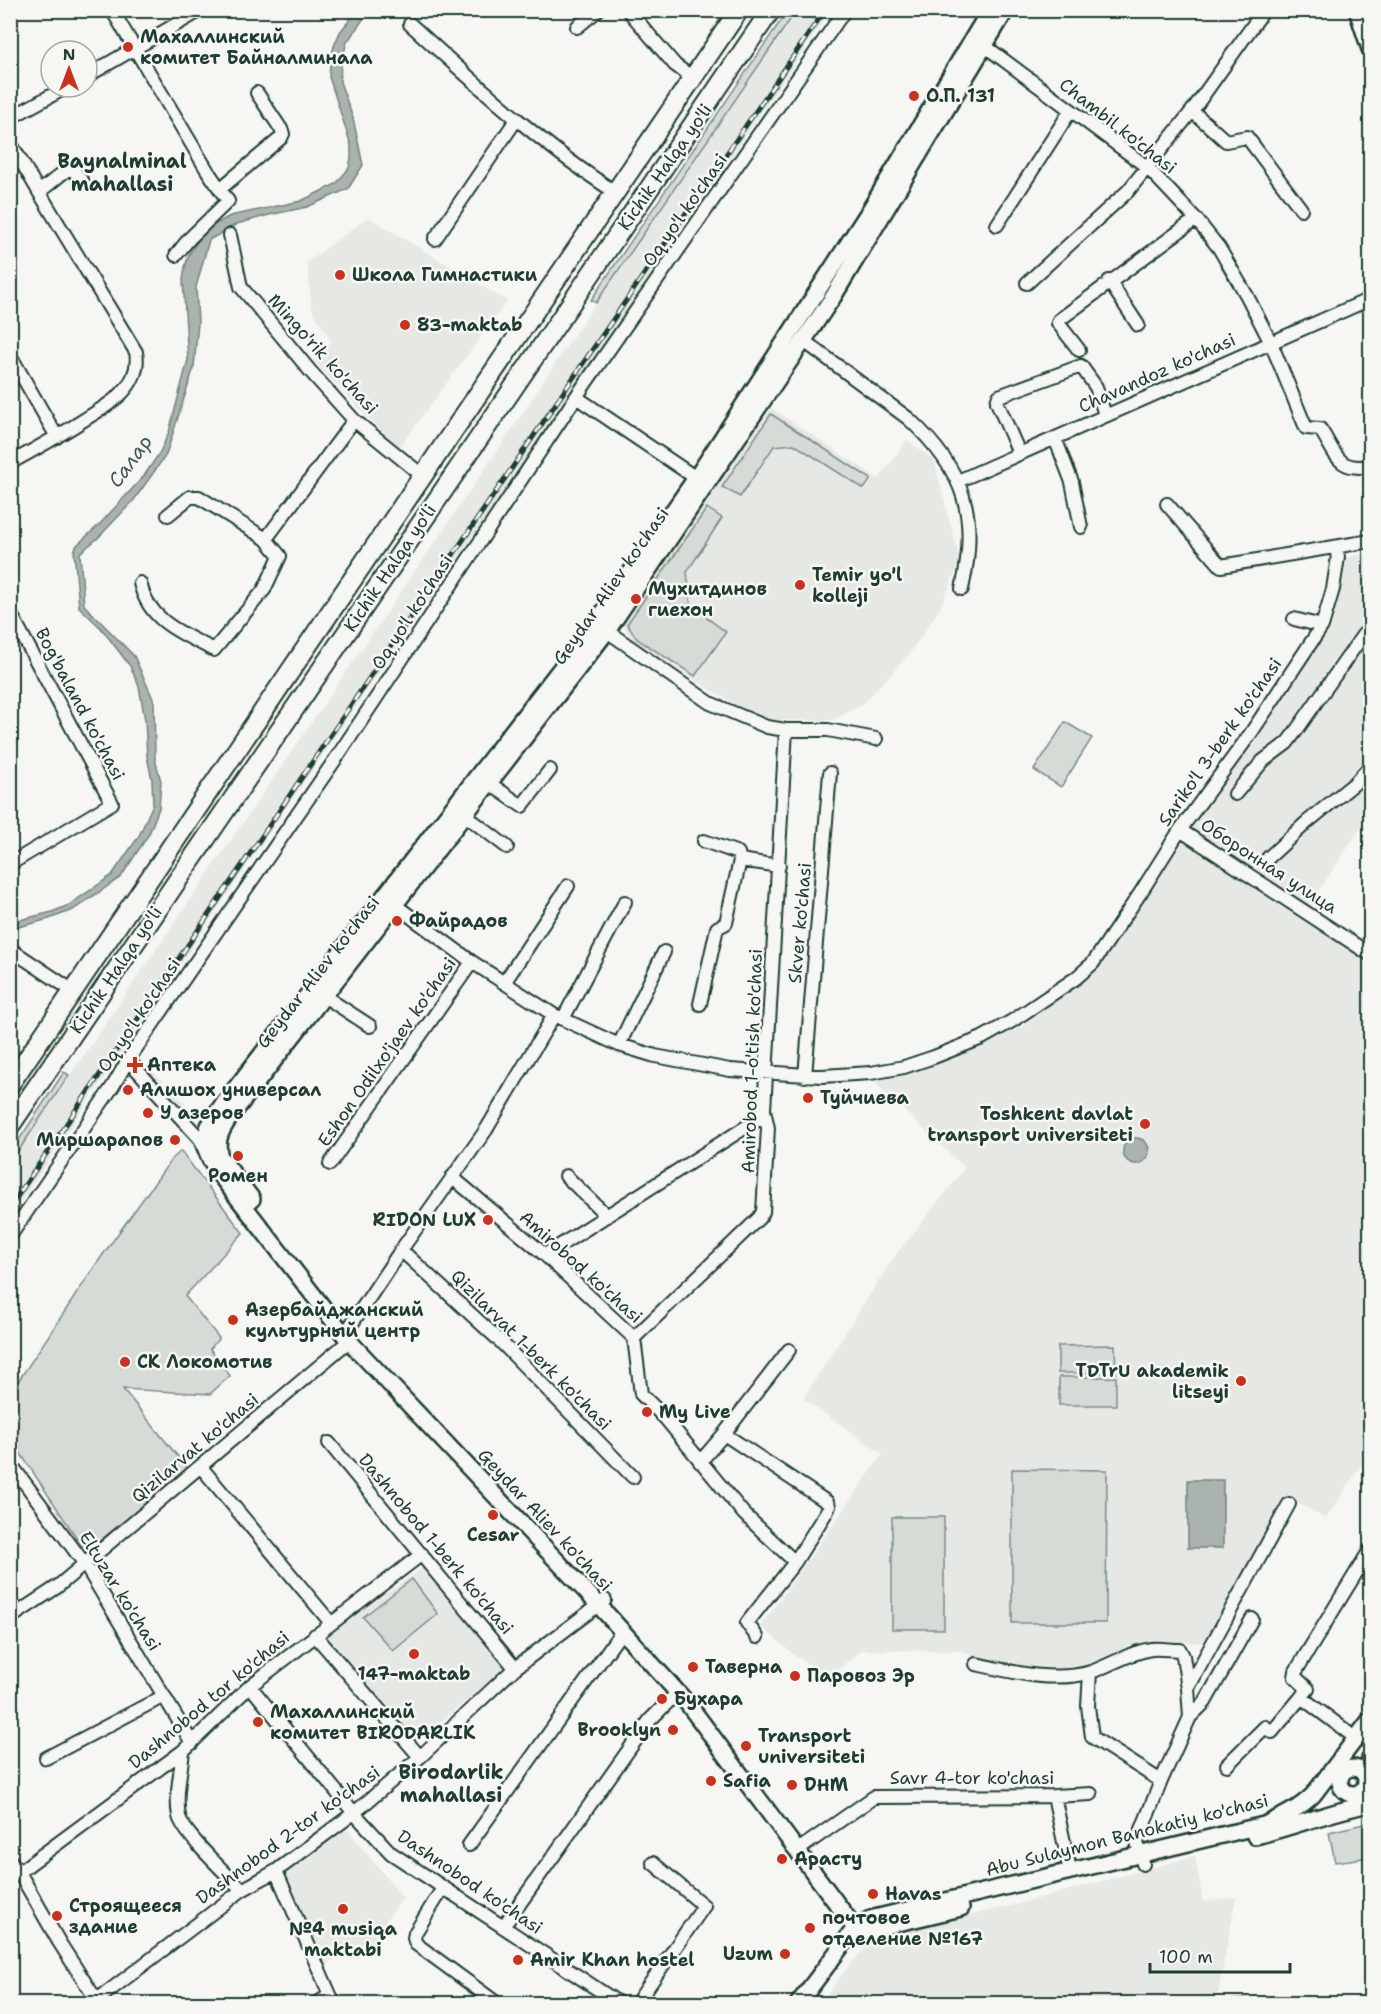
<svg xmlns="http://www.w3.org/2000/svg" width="1381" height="2014" viewBox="0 0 1381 2014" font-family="'Shantell Sans',sans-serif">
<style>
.built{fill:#e6e8e4}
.green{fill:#d6dbd6;stroke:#7a8c85;stroke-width:1.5}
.water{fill:#aab3ae;stroke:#72847d;stroke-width:1.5}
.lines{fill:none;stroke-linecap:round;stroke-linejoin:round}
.minor-casing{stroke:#1f3d34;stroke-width:16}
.major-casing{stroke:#1f3d34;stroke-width:20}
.highway-casing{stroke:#1f3d34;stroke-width:22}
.minor{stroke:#f6f6f2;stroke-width:12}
.major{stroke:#f6f6f2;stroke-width:15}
.highway{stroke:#f6f6f2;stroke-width:18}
.rail-casing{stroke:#1f3d34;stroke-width:5}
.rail{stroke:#f6f6f2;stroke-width:3;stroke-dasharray:9;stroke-linecap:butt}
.poi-dot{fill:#c8321e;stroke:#f6f6f2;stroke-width:2}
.labels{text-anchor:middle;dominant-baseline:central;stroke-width:5;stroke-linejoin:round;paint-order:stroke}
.poi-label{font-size:18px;font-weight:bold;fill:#1f3d34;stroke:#f6f6f2;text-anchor:start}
.street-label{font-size:18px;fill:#1f3d34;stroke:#f6f6f2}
.neighbourhood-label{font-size:20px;font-weight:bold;fill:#1f3d34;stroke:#f6f6f2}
.water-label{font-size:20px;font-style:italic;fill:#425a52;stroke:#f6f6f2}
</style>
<rect width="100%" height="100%" fill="#f6f6f2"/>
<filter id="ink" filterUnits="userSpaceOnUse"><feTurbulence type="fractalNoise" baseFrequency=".0167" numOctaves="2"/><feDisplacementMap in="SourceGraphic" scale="12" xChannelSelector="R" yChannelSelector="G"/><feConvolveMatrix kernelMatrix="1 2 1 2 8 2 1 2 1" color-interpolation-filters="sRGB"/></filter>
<g filter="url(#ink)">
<!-- built -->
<path class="built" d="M 796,11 L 830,11 L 510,483 L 275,824 L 11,1216 L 11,1162 L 509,434 L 564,350 Z
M 368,217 L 507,301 L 398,449 L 315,362 L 331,341 L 312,309 L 307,263 Z
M 771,408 L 879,479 L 907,440 L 934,460 L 960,562 L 940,608 L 910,653 L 863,704 L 834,720 L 761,720 L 634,643 L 623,624 Z
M 1370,553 L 1370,814 L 1305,911 L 1370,960 L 1370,1451 L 1326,1519 L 1285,1495 L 1207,1642 L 1131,1645 L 1070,1673 L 1000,1668 L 964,1651 L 862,1650 L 827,1678 L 793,1654 L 761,1626 L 883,1454 L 803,1399 L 892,1260 L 965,1168 L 873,1081 L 1023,1027 L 1109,951 L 1328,631 L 1347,557 Z
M 140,1060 L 186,1103 L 180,1109 L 134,1066 Z
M 424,1567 L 506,1669 L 414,1743 L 321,1639 Z
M 347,1829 L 403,1898 L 386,1920 L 392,1930 L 350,1958 L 344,1955 L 317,1968 L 279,1879 Z
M 1195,1856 L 1203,1902 L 1236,1897 L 1218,1994 L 1168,2004 L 820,2004 L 851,1963 L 876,1938 L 895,1931 L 1011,1906 Z"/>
<!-- green -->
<path class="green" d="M 788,10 L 796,11 L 596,303 L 591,300 Z
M 771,414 L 871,479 L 864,489 L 794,444 L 774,446 L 740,497 L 722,487 Z
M 707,508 L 722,518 L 687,572 L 691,606 L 726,632 L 695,676 L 637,639 L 627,624 Z
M 1065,722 L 1092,738 L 1061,787 L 1034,770 Z
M 64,1072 L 69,1075 L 11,1162 L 11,1152 Z
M 181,1151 L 243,1233 L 185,1296 L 219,1338 L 210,1349 L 230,1376 L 210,1394 L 123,1389 L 188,1469 L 86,1552 L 11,1439 L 11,1392 L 97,1263 L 171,1160 Z
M 1115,1345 L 1116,1373 L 1058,1373 L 1058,1346 Z
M 1059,1377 L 1116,1377 L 1116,1405 L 1059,1405 Z
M 1012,1469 L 1107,1470 L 1106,1623 L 1012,1623 Z
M 892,1517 L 944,1517 L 944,1629 L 892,1629 Z
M 412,1579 L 438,1614 L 393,1651 L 363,1617 Z
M 1368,1823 L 1364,1858 L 1335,1862 L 1329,1832 Z"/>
<!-- water -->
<path class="water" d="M 357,11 L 369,11 L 347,42 L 341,63 L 340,82 L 353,118 L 363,165 L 348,189 L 307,207 L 269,215 L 237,224 L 209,240 L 196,287 L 198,323 L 194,367 L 166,455 L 134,500 L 98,538 L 80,553 L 84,605 L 134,656 L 154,701 L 155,759 L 161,781 L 159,808 L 149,834 L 121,877 L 73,910 L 49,919 L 11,929 L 11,922 L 52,912 L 69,905 L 112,875 L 139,836 L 153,804 L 152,780 L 147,756 L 145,720 L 139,686 L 130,666 L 101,628 L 79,607 L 74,551 L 77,545 L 99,525 L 144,476 L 160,452 L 169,432 L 188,360 L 183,280 L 185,267 L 189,254 L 205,230 L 230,216 L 301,201 L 336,184 L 349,168 L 351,158 L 351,145 L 329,77 L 330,63 L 334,46 L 340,32 Z
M1123 1151a13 13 0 1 1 26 0a13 13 0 1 1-26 0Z
M 1188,1480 L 1223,1480 L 1223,1548 L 1188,1548 Z"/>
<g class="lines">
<!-- minor casing -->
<g class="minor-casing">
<path id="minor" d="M 112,10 L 207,170 L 228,201 L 189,239 L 176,255
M 628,10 L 675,65 L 693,78
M 410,24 C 476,84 540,144 615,192
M 577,27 L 598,10
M 985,46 L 1147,167 L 1196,219 L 1219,248 L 1247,296 L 1271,343 L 1306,428 L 1320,429 L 1322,432 C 1337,456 1338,471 1370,466
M 87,76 L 201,10
M 1192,111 L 1226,141 L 1247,137 L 1301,209
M 10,118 L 67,87
M 10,142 L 39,192 L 136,352 C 139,368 133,382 121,394 C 112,403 98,411 87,418 C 62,434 36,449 10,463
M 220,189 L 281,138 L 283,134 L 281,129 L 257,93
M 39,192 L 69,168 L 73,169 L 83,183
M 997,225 L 1071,110
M 230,235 L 241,287 L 311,372 L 354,420 L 423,476
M 435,239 L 516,120
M 1109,281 L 1138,325
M 1027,283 L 1128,191 L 1192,111 L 1264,10
M 804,341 L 909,419 C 965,471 979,515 962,589
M 1079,350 L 1058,323 L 1059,320 L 1196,219
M 10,355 L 57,437
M 576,397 L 696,478
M 1055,438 L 1072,482 L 1081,527
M 1019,453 L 997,402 L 999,396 L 1081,366 L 1096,387 L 1105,415
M 958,481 L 1370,299
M 1167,504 L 1221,566 L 1370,541
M 266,539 L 354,420
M 140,583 C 149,622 182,633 214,650 L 264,590 L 280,556 L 266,539 L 199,497 L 190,497 L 168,515
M 10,612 L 112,803 L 10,864
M 1294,619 L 1322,626
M 607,631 L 710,703 L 767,727 L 786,730 L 828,730 L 876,739
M 489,783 L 522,806 L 550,770
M 1235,794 L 1263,761 L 1287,743 L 1296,731 L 1363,635 L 1370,630
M 465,815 L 507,847
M 1180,830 L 1368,953
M 704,841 L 738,853 L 740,860
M 1268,858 L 1306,823 L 1355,783 L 1370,766
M 395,905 L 472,962 L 554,1015 L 619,1045 L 655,1056 L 730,1070 L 822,1076 L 871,1073 L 904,1067 L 934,1057 L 982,1038 L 1012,1021 L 1076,978 L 1093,963 L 1141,892 L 1180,830 L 1251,733 L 1322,626 L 1333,589 L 1338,557 L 1336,547
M 10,949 L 73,991
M 504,983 L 568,886
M 324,996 L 370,1026
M 700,1004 L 717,928 L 726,923 L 740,860 L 779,866
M 563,1019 L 625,902
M 619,1045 L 664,952
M 128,1060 L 203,1142
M 805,1076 L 830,773
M 330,1164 L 472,962
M 566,1176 L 607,1216
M 452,1177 L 545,1255 L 634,1338 L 641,1394 L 665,1418 L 744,1514 L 795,1562
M 10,1236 L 113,1086 L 128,1060 L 339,754 L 576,397 L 845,10
M 401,1250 L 498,1339 L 633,1477
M 545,1255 L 757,1120 L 764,1110
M 634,1338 L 759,1218 L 763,1212 L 768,1128 L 764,1110 L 786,730
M 724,1434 L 827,1502 L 829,1506 L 827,1511 L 795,1562 L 747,1623 L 757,1637
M 329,1443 L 515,1668
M 700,1462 L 724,1434 L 789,1350
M 10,1463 L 84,1563 L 192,1743
M 201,1467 L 331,1623
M 10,1618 L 57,1587 L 349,1341 L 351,1325 L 401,1250 L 486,1130 L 554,1015
M 315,1635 L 420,1757
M 976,1664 C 1011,1672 1055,1683 1091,1672 C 1111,1665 1130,1652 1152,1649 C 1160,1648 1171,1650 1180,1650 L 1183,1656 L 1188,1688
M 1090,1672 L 1088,1706 L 1092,1737 L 1161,1781
M 250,1686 L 354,1813 L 391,1853 L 620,2004
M 1301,1697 L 1357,1739
M 1190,1717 L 1205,1702 L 1252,1619
M 183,1751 C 181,1771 175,1796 179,1816 C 183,1834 228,1875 242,1890
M 46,1758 L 164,1696
M 1227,1765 L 1265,1727 L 1272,1732 L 1308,1689 L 1295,1677 L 1296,1671 L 1370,1550
M 1054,1796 L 1070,1870
M 469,1845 L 622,1631
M 798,1850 L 874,1797 L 1054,1796 L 1091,1794
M 10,1860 L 19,1872 L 59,1942 L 99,2004
M 1143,1864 L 1137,1842 L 1161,1781 L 1190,1717 L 1188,1688 L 1289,1504
M 276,1871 L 334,2004
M 19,1872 L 183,1751 L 250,1686 L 422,1554
M 443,1888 L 415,1933 L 414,1938 L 416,1944 L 498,2004
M 503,1927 L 650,1720 L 678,1692
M 97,2000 L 242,1890 L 276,1871 L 354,1813 L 420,1757 L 515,1668 L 605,1600
M 316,2004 L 330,1995
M 636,2004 L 704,1906 L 653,1863"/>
</g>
<!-- major casing -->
<g class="major-casing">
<path id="major" d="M 1357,10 L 1370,49
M 214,1152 L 220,1157 L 252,1199
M 220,1157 C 215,1141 221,1130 230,1117 L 607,631 L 833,297 L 1006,10
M1340 1781a13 13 0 1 1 26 0a13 13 0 1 1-26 0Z
M 1366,1781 L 1370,1759
M 1255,1836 C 1294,1827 1331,1811 1370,1804
M 873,1929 L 961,1908
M 865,1935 L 855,1928 L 688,1704 L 595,1601 L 349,1341 L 220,1175 L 210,1159 L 203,1142 L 209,1126 L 218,1111 L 596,623 L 698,475 L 791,332 L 868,213 L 990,10
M 798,2004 L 855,1928 L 870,1919 L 1264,1825 C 1282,1817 1299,1809 1313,1795 L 1370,1720"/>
</g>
<!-- highway casing -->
<g class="highway-casing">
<path id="highway" d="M 10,1084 L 739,10
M 10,1126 L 771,10"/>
</g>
<!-- minor -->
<use href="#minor" class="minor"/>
<!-- major -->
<use href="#major" class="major"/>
<!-- highway -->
<use href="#highway" class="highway"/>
<!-- rail casing -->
<g class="rail-casing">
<path id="rail" d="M 10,1207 L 586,359 L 825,10
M 1208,2004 C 1256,1999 1303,1999 1351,2004"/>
</g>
<!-- rail -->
<use href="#rail" class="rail"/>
</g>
</g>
<!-- markers -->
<g class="poi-dot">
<circle cx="128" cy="47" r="6"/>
<circle cx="914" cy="96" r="6"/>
<circle cx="340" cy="275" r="6"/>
<circle cx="405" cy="325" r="6"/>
<circle cx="800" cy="585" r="6"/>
<circle cx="636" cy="599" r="6"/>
<circle cx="397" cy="921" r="6"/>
<path d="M132 1056h6v6h6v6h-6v6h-6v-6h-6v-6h6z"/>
<circle cx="128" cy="1090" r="6"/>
<circle cx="808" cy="1098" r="6"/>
<circle cx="148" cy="1113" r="6"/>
<circle cx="1145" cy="1124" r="6"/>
<circle cx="175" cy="1140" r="6"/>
<circle cx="238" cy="1156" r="6"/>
<circle cx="488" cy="1220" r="6"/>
<circle cx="233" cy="1320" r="6"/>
<circle cx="125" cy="1362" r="6"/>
<circle cx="1241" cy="1381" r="6"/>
<circle cx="647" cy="1412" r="6"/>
<circle cx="493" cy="1515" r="6"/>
<circle cx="414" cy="1654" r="6"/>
<circle cx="693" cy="1667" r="6"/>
<circle cx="795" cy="1676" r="6"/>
<circle cx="662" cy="1699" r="6"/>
<circle cx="258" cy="1722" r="6"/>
<circle cx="673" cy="1730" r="6"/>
<circle cx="746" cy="1746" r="6"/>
<circle cx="711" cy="1781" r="6"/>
<circle cx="792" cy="1785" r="6"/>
<circle cx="782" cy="1859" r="6"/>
<circle cx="873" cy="1894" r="6"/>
<circle cx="343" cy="1909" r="6"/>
<circle cx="57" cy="1916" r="6"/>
<circle cx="810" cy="1928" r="6"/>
<circle cx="785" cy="1954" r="6"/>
<circle cx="518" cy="1960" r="6"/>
</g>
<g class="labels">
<!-- poi labels -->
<g class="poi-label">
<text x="140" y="37">Махаллинский<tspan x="140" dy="21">комитет Байналминала</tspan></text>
<text x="926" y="96">О.П. 131</text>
<text x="352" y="275">Школа Гимнастики</text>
<text x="417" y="325">83-maktab</text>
<text x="812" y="575">Temir yo'l<tspan x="812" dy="21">kolleji</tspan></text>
<text x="648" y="589">Мухитдинов<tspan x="648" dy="21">гиехон</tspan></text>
<text x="409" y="921">Файрадов</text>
<text x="147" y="1065">Аптека</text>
<text x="140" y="1090">Алишох универсал</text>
<text x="820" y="1098">Туйчиева</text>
<text x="160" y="1113">У азеров</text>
<text x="1133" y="1114" text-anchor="end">Toshkent davlat<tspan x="1133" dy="21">transport universiteti</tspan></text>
<text x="163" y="1140" text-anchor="end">Миршарапов</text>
<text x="238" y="1176" text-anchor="middle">Ромен</text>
<text x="476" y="1220" text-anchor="end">RIDON LUX</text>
<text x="245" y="1310">Азербайджанский<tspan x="245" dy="21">культурный центр</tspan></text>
<text x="137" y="1362">СК Локомотив</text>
<text x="1229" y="1371" text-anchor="end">TDTrU akademik<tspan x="1229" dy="21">litseyi</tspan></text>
<text x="659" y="1412">My Live</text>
<text x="493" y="1535" text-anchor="middle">Cesar</text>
<text x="705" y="1667">Таверна</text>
<text x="414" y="1674" text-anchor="middle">147-maktab</text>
<text x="807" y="1676">Паровоз Эр</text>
<text x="674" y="1699">Бухара</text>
<text x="270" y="1712">Махаллинский<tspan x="270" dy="21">комитет BIRODARLIK</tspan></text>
<text x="661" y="1730" text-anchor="end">Brooklyn</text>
<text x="758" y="1736">Transport<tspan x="758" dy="21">universiteti</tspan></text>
<text x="723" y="1781">Safia</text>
<text x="804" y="1785">DHM</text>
<text x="794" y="1859">Арасту</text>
<text x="885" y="1894">Havas</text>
<text x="69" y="1906">Строящееся<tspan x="69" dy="21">здание</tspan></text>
<text x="822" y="1918">почтовое<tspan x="822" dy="21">отделение №167</tspan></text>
<text x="343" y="1929" text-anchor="middle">№4 musiqa<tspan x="343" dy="21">maktabi</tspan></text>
<text x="773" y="1954" text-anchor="end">Uzum</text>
<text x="530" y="1960">Amir Khan hostel</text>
</g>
<!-- street labels -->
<g class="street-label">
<text transform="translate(1118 126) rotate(38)">Chambil ko'chasi</text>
<text transform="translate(665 167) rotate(-55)">Kichik Halqa yo'li</text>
<text transform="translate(685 210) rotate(-55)">Oq yo'l ko'chasi</text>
<text transform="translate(323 354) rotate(48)">Mingo'rik ko'chasi</text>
<text transform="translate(1157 373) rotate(-24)">Chavandoz ko'chasi</text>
<text transform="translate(390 568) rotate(-56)">Kichik Halqa yo'li</text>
<text transform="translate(611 586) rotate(-55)">Geydar Aliev ko'chasi</text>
<text transform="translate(412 612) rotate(-57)">Oq yo'l ko'chasi</text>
<text transform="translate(80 704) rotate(62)">Bog'baland ko'chasi</text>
<text transform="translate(1220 742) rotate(-55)">Sariko'l 3-berk ko'chasi</text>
<text transform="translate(1269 866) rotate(33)">Оборонная улица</text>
<text transform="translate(800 923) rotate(-85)">Skver ko'chasi</text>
<text transform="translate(116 970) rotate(-56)">Kichik Halqa yo'li</text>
<text transform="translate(318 972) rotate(-52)">Geydar Aliev ko'chasi</text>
<text transform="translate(139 1015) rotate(-56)">Oq yo'l ko'chasi</text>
<text transform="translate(387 1052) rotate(-55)">Eshon Odilxo'jaev ko'chasi</text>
<text transform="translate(752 1061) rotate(-88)">Amirobod 1-o'tish ko'chasi</text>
<text transform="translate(581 1267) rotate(42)">Amirobod ko'chasi</text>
<text transform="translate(531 1350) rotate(45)">Qizilarvat 1-berk ko'chasi</text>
<text transform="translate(195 1448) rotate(-40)">Qizilarvat ko'chasi</text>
<text transform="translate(545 1520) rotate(47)">Geydar Aliev ko'chasi</text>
<text transform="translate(436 1544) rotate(50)">Dashnobod 1-berk ko'chasi</text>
<text transform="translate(120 1591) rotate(58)">Eltuzar ko'chasi</text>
<text transform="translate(209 1700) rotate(-40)">Dashnobod tor ko'chasi</text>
<text x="972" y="1778">Savr 4-tor ko'chasi</text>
<text transform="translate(288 1835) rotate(-36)">Dashnobod 2-tor ko'chasi</text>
<text transform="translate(1127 1835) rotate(-14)">Abu Sulaymon Banokatiy ko'chasi</text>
<text transform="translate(470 1882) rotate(34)">Dashnobod ko'chasi</text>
</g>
<!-- neighbourhood labels -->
<g class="neighbourhood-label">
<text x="122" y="161">Baynalminal<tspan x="122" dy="23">mahallasi</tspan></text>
<text x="451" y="1772">Birodarlik<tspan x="451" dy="23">mahallasi</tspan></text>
</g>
<!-- water labels -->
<g class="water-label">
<text transform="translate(130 461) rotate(-54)">Салар</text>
</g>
</g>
<!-- margin -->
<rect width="1381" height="2014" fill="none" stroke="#f6f6f2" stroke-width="36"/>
<rect x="18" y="18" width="1345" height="1978" fill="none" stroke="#1f3d34" stroke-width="2" filter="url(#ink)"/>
<!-- north arrow -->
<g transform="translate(69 69)"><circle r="28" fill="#f6f6f2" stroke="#a0aca6" stroke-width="1.5"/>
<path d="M0-4.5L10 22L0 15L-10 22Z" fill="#c8321e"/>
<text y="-9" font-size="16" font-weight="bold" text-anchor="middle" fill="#1f3d34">N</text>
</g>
<!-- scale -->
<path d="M1150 1963v9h140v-9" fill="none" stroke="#1f3d34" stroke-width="3"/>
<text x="1159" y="1963" font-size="18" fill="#1f3d34" stroke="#f6f6f2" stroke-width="4.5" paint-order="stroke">100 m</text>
</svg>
